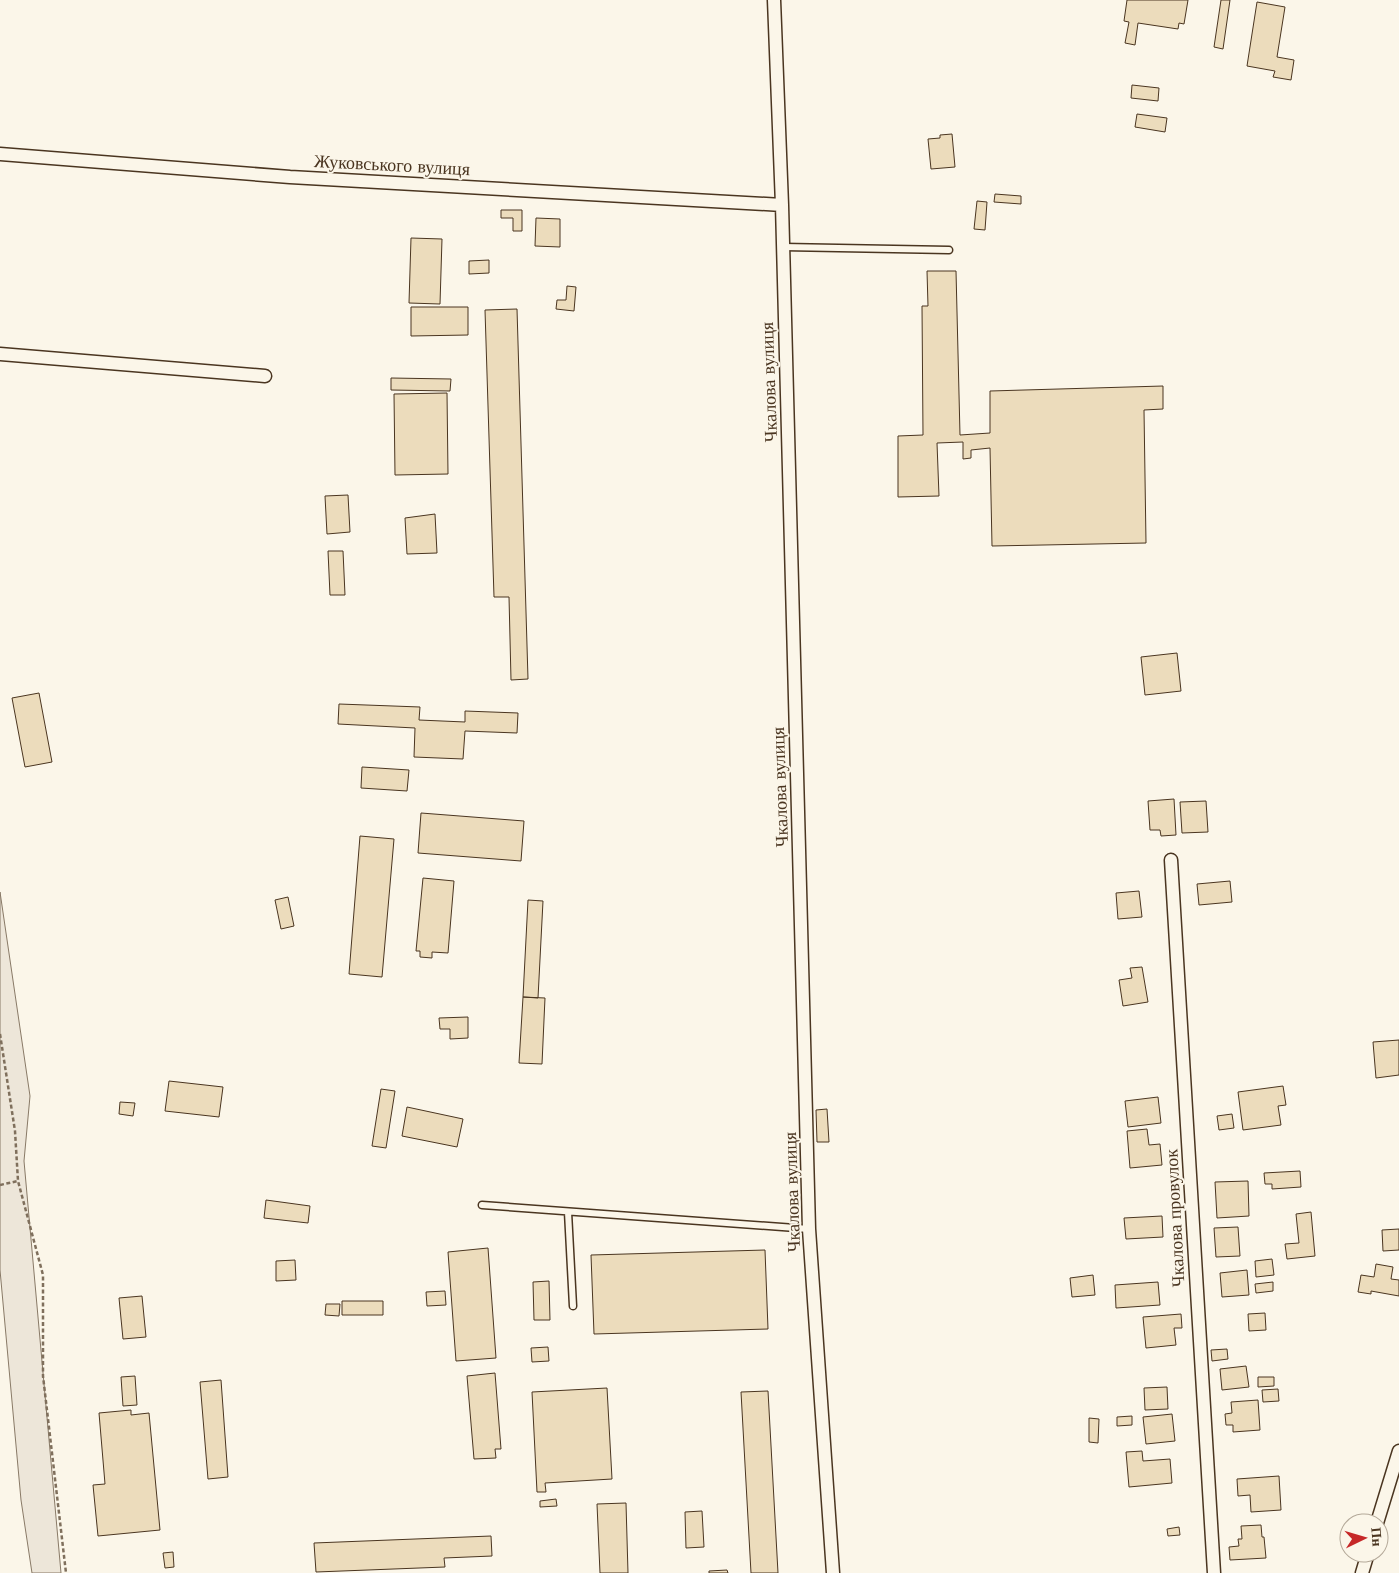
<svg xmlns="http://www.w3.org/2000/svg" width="1399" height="1573" viewBox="0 0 1399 1573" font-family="'Libre Baskerville',serif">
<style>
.green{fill:#ede6d9;stroke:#887966}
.building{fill:#ecdcbc;stroke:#4a3520}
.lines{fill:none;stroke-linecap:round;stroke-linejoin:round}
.lane-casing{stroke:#4a3520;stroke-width:9}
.street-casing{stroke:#4a3520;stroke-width:15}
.path{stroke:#7f6f5c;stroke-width:2.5;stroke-dasharray:4 2.5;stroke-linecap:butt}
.lane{stroke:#fbf6e9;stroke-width:6}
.street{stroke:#fbf6e9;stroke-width:12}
.labels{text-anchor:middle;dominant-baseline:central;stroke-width:4;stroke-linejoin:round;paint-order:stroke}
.street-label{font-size:18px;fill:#4a3520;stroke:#fbf6e9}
</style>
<rect width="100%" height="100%" fill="#fbf6e9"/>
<!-- green -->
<path class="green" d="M 0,892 L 30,1096 L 24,1161 L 61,1573 L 32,1573 L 21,1500 L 0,1270 Z"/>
<!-- building -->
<path class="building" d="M 1127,0 L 1188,0 L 1184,24 L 1179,23 L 1178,29 L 1138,23 L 1135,45 L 1125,43 L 1129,22 L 1124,21 Z
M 1221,0 L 1230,0 L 1223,49 L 1214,47 Z
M 1257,2 L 1285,7 L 1277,57 L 1294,60 L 1291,80 L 1273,77 L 1275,71 L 1247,66 Z
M 1132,85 L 1159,88 L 1158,101 L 1131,98 Z
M 1137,114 L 1167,118 L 1165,132 L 1135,127 Z
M 952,134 L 955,167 L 931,169 L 928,139 L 940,138 L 940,135 Z
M 995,194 L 1021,196 L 1021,204 L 994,202 Z
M 977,201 L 987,202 L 985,230 L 974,229 Z
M 501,210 L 522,210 L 522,231 L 513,231 L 513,218 L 501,218 Z
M 536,218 L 560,219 L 560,247 L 535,246 Z
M 411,238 L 442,239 L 440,304 L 409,303 Z
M 489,260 L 489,273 L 469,274 L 469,261 Z
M 927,271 L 956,271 L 960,435 L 990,433 L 990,391 L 1163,386 L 1163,409 L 1144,410 L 1146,543 L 992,546 L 990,448 L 971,450 L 971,458 L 963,459 L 963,442 L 937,443 L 939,496 L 898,497 L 898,436 L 923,435 L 922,306 L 928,306 Z
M 567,286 L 576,287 L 574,311 L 556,309 L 557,300 L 566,300 Z
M 411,307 L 468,307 L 468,335 L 411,336 Z
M 517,309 L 528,679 L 511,680 L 509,597 L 494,597 L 485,310 Z
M 391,378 L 451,379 L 450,391 L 391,390 Z
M 447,393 L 448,474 L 395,475 L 394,394 Z
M 348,495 L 350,532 L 327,534 L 325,496 Z
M 435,514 L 437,553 L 407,554 L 405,518 Z
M 328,551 L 343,551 L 345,595 L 330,595 Z
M 1177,653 L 1181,691 L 1145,695 L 1141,657 Z
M 39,693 L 52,762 L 25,767 L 12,698 Z
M 339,704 L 420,707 L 419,720 L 465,722 L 465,711 L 518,713 L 517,733 L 465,731 L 463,759 L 414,757 L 415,728 L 338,724 Z
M 362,767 L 409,770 L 407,791 L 361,788 Z
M 1174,799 L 1176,835 L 1161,836 L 1160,830 L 1150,830 L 1148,801 Z
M 1206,801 L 1208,832 L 1182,833 L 1180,802 Z
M 421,813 L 524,821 L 521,861 L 418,853 Z
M 360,836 L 394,839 L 382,977 L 349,974 Z
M 423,878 L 454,881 L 448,953 L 432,952 L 432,958 L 420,957 L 420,951 L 416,951 Z
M 1230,881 L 1232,902 L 1199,905 L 1197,884 Z
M 1139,891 L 1142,917 L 1118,919 L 1116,893 Z
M 288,897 L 294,926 L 281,929 L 275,900 Z
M 528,900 L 543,901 L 538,998 L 523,997 Z
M 1142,967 L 1148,1002 L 1123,1006 L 1119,980 L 1132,978 L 1130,968 Z
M 523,997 L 545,998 L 542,1064 L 519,1063 Z
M 468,1017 L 468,1038 L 450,1039 L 450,1029 L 440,1029 L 439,1018 Z
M 1399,1040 L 1399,1075 L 1376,1078 L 1373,1042 Z
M 169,1081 L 223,1087 L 219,1117 L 165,1111 Z
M 1283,1086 L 1286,1105 L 1278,1106 L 1281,1125 L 1243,1130 L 1238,1092 Z
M 381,1089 L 395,1091 L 386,1148 L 372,1146 Z
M 1158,1097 L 1161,1123 L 1128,1127 L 1125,1101 Z
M 120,1102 L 135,1103 L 133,1116 L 119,1114 Z
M 407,1107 L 463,1119 L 457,1147 L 402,1136 Z
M 827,1109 L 829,1142 L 817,1142 L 816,1110 Z
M 1232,1114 L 1234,1128 L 1219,1130 L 1217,1116 Z
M 1147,1129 L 1149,1145 L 1160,1144 L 1162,1165 L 1130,1168 L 1127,1131 Z
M 1300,1171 L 1301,1187 L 1272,1189 L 1272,1184 L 1265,1184 L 1264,1173 Z
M 1248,1181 L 1249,1216 L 1217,1218 L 1215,1182 Z
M 266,1200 L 310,1206 L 308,1223 L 264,1218 Z
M 1311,1212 L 1315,1256 L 1287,1259 L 1285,1244 L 1299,1243 L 1296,1214 Z
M 1162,1216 L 1163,1237 L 1126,1239 L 1124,1218 Z
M 1238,1227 L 1240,1256 L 1216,1257 L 1214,1228 Z
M 1399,1229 L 1399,1250 L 1383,1251 L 1382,1230 Z
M 488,1248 L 496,1358 L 456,1361 L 448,1252 Z
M 765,1250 L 768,1329 L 594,1334 L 591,1255 Z
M 1272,1259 L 1274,1275 L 1256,1277 L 1255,1261 Z
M 295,1260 L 296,1280 L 276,1281 L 276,1261 Z
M 1376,1264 L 1393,1267 L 1391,1279 L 1399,1280 L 1399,1296 L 1371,1291 L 1371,1294 L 1358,1292 L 1361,1275 L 1374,1277 Z
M 1247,1270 L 1249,1295 L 1222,1297 L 1220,1273 Z
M 1093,1275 L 1095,1295 L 1072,1297 L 1070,1278 Z
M 549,1281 L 550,1320 L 534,1320 L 533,1282 Z
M 1158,1282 L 1160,1305 L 1116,1308 L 1115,1285 Z
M 1273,1282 L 1273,1291 L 1256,1293 L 1255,1284 Z
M 445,1291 L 446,1305 L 427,1306 L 426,1292 Z
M 142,1296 L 146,1337 L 123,1339 L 119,1298 Z
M 342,1301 L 383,1301 L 383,1315 L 342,1315 Z
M 326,1304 L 340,1304 L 339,1316 L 325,1315 Z
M 1265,1313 L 1266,1330 L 1249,1331 L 1248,1314 Z
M 1181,1314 L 1182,1328 L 1174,1328 L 1176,1345 L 1146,1348 L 1143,1317 Z
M 548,1347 L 549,1361 L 532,1362 L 531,1348 Z
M 1227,1349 L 1228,1359 L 1212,1361 L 1211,1350 Z
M 1246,1366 L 1249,1387 L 1222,1390 L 1220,1369 Z
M 495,1373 L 501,1449 L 495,1449 L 496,1458 L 474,1459 L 467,1376 Z
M 135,1376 L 137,1405 L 123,1406 L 121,1377 Z
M 1258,1377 L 1274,1377 L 1274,1386 L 1258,1387 Z
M 221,1380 L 228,1477 L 208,1479 L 200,1382 Z
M 1167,1387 L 1168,1409 L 1145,1410 L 1144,1388 Z
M 607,1388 L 612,1479 L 545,1483 L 546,1492 L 537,1492 L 532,1392 Z
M 1278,1389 L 1279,1401 L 1263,1402 L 1262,1390 Z
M 768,1391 L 778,1573 L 751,1573 L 741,1392 Z
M 1258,1400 L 1260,1430 L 1233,1432 L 1233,1425 L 1226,1425 L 1225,1414 L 1232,1413 L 1231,1402 Z
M 131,1410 L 131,1415 L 149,1413 L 160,1530 L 98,1536 L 93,1485 L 105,1484 L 99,1413 Z
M 1172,1414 L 1175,1441 L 1146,1444 L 1143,1417 Z
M 1132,1416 L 1132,1425 L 1117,1426 L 1117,1417 Z
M 1089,1418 L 1099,1419 L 1098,1443 L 1089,1442 Z
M 1142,1451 L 1143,1461 L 1170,1459 L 1172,1483 L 1129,1487 L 1126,1452 Z
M 1279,1476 L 1281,1510 L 1251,1512 L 1250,1495 L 1238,1496 L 1237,1479 Z
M 556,1499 L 557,1506 L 540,1507 L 540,1501 Z
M 626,1503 L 628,1573 L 600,1573 L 597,1504 Z
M 702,1511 L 704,1547 L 686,1548 L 685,1512 Z
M 1261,1525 L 1262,1537 L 1264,1537 L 1266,1558 L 1230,1560 L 1229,1547 L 1239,1546 L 1238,1539 L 1242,1539 L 1241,1526 Z
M 1179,1527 L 1180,1535 L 1168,1536 L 1167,1529 Z
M 491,1536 L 492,1556 L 444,1558 L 445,1567 L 316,1572 L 314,1543 Z
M 173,1552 L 174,1567 L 165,1568 L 163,1553 Z
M 727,1570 L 728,1573 L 709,1573 L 709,1571 Z"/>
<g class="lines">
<!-- lane casing -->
<g class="lane-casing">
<path id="lane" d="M 783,247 L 949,250
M 482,1205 L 809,1229
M 568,1212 L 573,1306"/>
</g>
<!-- street casing -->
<g class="street-casing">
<path id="street" d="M 774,0 L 782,205 L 809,1229 L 833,1573
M 0,154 L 290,177 L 782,205
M 0,354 L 265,376
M 1171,860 L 1214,1573
M 1377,1523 L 1399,1451
M 1362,1573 L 1368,1553"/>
</g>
<!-- path -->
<path class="path" d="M 0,1034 L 15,1131 L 18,1181 L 43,1275 L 43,1376 L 66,1573
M 0,1185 L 18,1181"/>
<!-- lane -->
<use href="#lane" class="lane"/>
<!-- street -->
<use href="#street" class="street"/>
</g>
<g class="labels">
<!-- street labels -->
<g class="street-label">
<text transform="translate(392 165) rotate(3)">Жуковського вулиця</text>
<text transform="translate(769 382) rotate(-92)">Чкалова вулиця</text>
<text transform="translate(780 787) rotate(-92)">Чкалова вулиця</text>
<text transform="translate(792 1192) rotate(-92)">Чкалова вулиця</text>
<text transform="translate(1175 1218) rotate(-93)">Чкалова провулок</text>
</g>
</g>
<!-- north arrow -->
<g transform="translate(1364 1538) rotate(85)"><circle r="24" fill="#fbf6e9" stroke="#b4a999"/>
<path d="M0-4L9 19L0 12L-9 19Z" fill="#c62828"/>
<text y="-8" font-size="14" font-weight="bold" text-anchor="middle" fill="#4a3520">Пн</text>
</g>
</svg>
